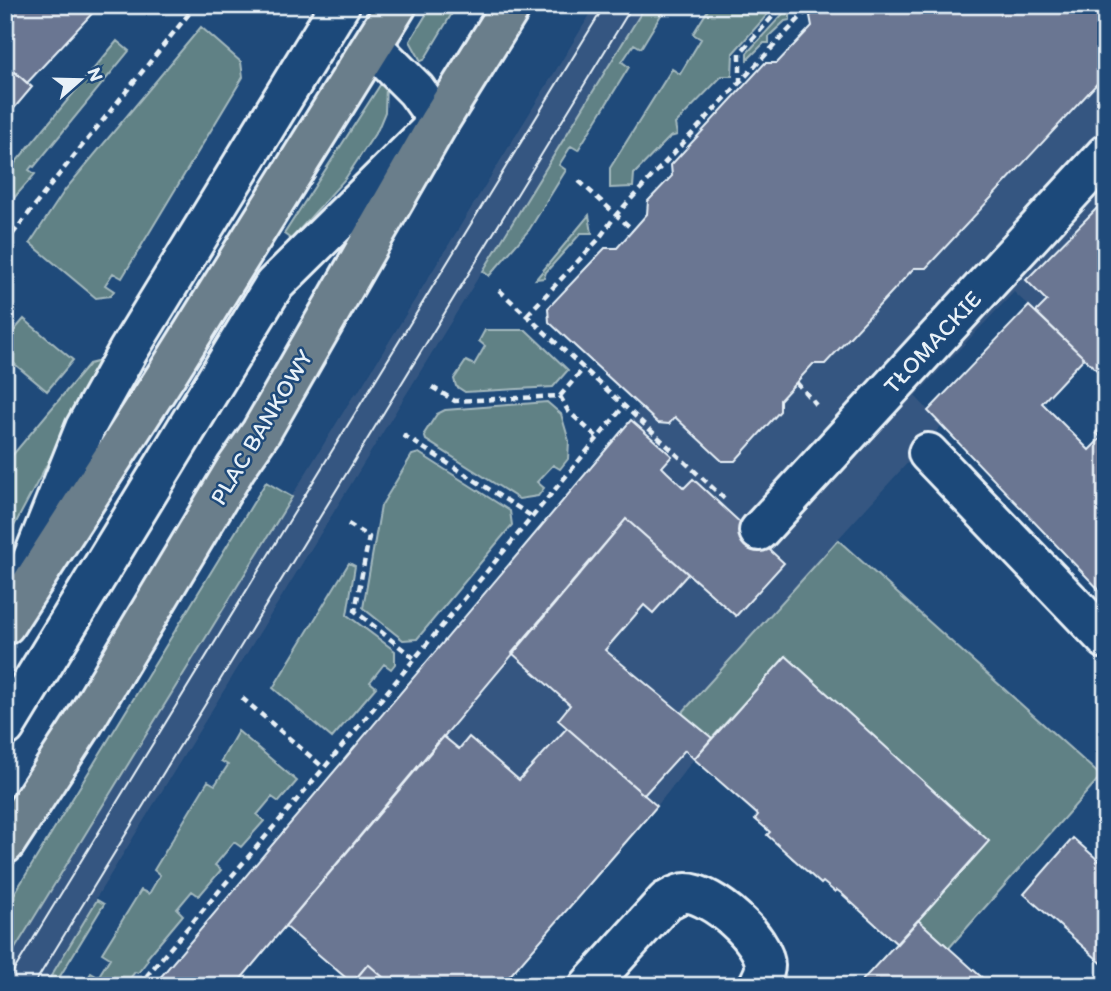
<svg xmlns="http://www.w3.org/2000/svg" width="1111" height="991" viewBox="0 0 1111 991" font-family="Itim,sans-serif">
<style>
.built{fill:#365781}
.green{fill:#608185;stroke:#a4b9be;stroke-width:2}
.building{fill:#6b7692;stroke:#e8f1f8;stroke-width:2}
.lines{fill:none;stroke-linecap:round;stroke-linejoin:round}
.minor-casing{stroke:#e8f1f8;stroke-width:44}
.major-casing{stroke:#e8f1f8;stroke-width:44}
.path{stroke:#e8f1f8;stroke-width:4.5;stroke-dasharray:7 5;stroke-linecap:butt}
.minor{stroke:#1f4a7a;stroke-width:38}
.major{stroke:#6b7e8b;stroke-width:38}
.tram{stroke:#e8f1f8;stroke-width:2}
.labels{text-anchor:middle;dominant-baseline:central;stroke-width:5;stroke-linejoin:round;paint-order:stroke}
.street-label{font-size:24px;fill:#e8f1f8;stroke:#1f4a7a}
</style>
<rect width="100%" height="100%" fill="#1f4a7a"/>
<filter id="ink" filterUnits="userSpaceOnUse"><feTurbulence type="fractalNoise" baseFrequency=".0143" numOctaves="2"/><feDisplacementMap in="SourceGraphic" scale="14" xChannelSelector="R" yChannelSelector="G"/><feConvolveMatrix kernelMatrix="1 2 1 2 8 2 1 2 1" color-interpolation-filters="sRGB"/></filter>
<g filter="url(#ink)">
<!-- built -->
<path class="built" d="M 596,5 L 646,5 L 96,898 L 97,900 L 45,986 L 5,986 L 5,965 L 355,393 L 357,394 Z
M 1106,5 L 1106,379 L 1014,292 L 915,396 L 942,425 L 838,539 L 1101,776 L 897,944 L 694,759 L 657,806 L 501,986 L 350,986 L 352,983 L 285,926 L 626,519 L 736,616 L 784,563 L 693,479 L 684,488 L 662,467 L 671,456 L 631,420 L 640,407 L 549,322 L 548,308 L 605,248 L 617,247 L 649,212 L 648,201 L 671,176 L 671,165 L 765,63 L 777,63 L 812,27 L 810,16 Z"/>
<!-- green -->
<path class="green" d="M 432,5 L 457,5 L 424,60 L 421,61 L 410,41 Z
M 646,5 L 667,5 L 641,48 L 634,44 L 622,62 L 629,67 L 578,150 L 571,146 L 559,165 L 566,170 L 529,230 L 489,276 L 483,271 Z
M 711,5 L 735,5 L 743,12 L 748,5 L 776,5 L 733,53 L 732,76 L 722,76 L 675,124 L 677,135 L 670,137 L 634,174 L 633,187 L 610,188 L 610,168 L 672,69 L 680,74 L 701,39 L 693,34 Z
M 791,5 L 798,5 L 790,14 L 790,20 L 785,21 L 769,36 L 769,43 L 764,43 L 747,60 L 747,53 Z
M 201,27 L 241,62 L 243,77 L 122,278 L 113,273 L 105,285 L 114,291 L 110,296 L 96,298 L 30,243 L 65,190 Z
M 117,41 L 129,51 L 34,167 L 32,166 L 29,170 L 35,174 L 7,206 L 5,175 Z
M 382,82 L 386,84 L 385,112 L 378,129 L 345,179 L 291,239 L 284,234 Z
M 589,215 L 592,233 L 581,233 L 546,272 L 544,278 L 536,279 Z
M 24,319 L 73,360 L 47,391 L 5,356 L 5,341 Z
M 485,330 L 526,330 L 568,370 L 553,387 L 465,392 L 456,386 L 454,379 L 466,361 L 474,365 L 485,346 L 479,341 Z
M 96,362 L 100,365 L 5,543 L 5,464 L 89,364 Z
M 547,402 L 561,414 L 569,441 L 568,459 L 560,469 L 553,465 L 537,482 L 544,488 L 538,496 L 519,499 L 426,440 L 424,434 L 437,414 L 445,410 Z
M 419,453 L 510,511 L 512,525 L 417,639 L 403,640 L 363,608 L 381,506 L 412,455 Z
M 266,482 L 292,497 L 5,965 L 5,909 Z
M 838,540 L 1101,776 L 949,948 L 918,920 L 988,841 L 786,656 L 712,738 L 682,713 Z
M 349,563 L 355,566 L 347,615 L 395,651 L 395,664 L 391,669 L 384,664 L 370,682 L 376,687 L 332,738 L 273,688 Z
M 238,731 L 297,781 L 279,802 L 272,797 L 257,815 L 264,821 L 241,847 L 234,842 L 215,865 L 221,870 L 199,896 L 192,891 L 177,909 L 183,915 L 147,958 L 148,960 L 138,973 L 135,972 L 124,986 L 83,986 L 91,973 L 98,977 L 110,958 L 102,953 L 141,890 L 149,894 L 160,875 L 154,870 L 208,781 L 215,785 L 228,765 L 221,761 Z
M 97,900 L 104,904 L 54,986 L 45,986 Z"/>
<!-- building -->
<path class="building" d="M 5,5 L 100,5 L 27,83 L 5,63 Z
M 820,5 L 1106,5 L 1106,74 L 926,268 L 914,268 L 825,364 L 813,364 L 780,400 L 780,411 L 735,461 L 722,461 L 675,417 L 669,424 L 658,423 L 549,322 L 548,308 L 605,248 L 617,248 L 647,214 L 648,201 L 672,176 L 671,165 L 765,63 L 777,63 L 812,26 L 810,16 Z
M 5,63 L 32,87 L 5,119 Z
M 1106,199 L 1106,379 L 1036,312 L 1047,301 L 1026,280 Z
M 1029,306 L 1084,358 L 1042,403 L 1089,450 L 1101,438 L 1096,432 L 1106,423 L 1106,597 L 928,411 Z
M 631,420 L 672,456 L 662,467 L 667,472 L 684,488 L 693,479 L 784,563 L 736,616 L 626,519 L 235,986 L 153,986 Z
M 626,519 L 688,574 L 653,613 L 644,605 L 605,650 L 712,738 L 694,759 L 685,750 L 644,795 L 558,720 L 570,705 L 512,653 Z
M 786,656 L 989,841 L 897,944 L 841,893 L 837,890 L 835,892 L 823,882 L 821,884 L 767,835 L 770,832 L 755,819 L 758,815 L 694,759 Z
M 567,728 L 657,806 L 501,986 L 393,986 L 368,964 L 352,983 L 285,926 L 443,736 L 459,749 L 469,737 L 519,780 Z
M 1073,838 L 1106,867 L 1106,967 L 1024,894 Z
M 918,920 L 987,982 L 988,986 L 857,986 Z
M 368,964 L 393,986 L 350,986 Z"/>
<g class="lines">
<!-- minor casing -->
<g class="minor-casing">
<path id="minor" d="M 928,453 L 1106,639
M 759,531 L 1106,154
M 25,578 L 85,428 L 128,351 L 340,5
M 5,727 L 274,285 L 439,122 L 416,90 L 372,46
M 589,986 L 666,901 C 672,898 679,893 686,893 C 711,893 765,939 765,966 C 765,973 761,979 758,986"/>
</g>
<!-- major casing -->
<g class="major-casing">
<path id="major" d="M 5,625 L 167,374 L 397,5
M 5,844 L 81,727 L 236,468 L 261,432 L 439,122 L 512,5"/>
</g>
<!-- path -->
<path class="path" d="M 740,84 L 740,53 L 783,5
M 579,181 L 633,230
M 5,244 L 53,182 L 196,5
M 499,290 L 727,501
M 527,315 L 598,240 L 616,215 L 812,5
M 796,382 L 816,405
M 432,387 L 455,401 L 560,396 L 584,368
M 560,396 L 568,411 L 598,438
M 403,435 L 533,517
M 348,524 L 369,537 L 355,611 L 415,659
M 242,698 L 324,768
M 792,859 L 793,858
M 138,986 L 324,768 L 625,405"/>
<!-- minor -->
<use href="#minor" class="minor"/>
<!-- major -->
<use href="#major" class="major"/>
<!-- tram -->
<path class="tram" d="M 5,985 L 605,5
M 33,986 L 633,5"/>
</g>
</g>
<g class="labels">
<!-- street labels -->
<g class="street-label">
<text transform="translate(932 342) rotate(-47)">TŁOMACKIE</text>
<text transform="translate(261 427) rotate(-59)">PLAC BANKOWY</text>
</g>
</g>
<!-- margin -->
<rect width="1111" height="991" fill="none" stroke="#1f4a7a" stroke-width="28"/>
<rect x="14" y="14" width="1083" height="963" fill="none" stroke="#e8f1f8" stroke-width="2.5" filter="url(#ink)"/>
<!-- north arrow -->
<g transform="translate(80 80) rotate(70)" stroke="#1f4a7a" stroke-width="5" paint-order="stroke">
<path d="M0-5L12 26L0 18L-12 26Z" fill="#e8f1f8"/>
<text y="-10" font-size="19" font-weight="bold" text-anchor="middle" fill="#e8f1f8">N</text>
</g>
</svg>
